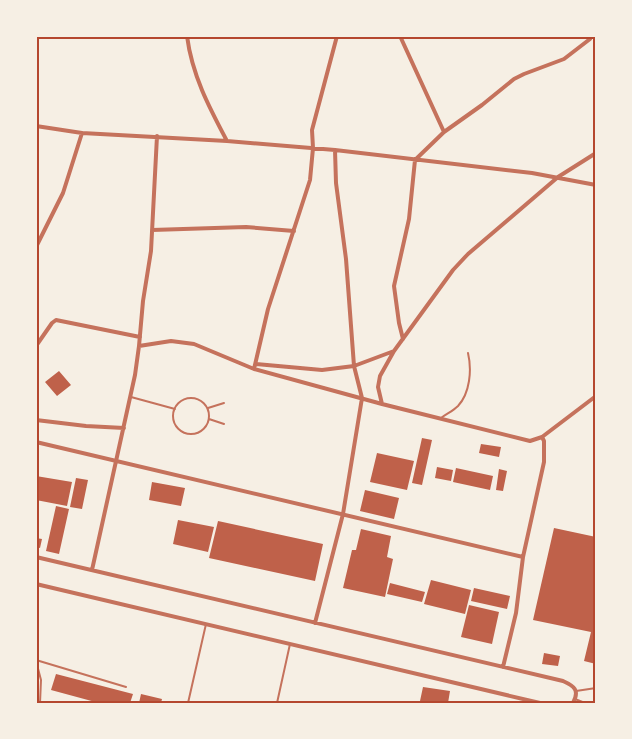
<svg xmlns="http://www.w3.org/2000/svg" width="632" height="739" viewBox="0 0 632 739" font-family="Literata,serif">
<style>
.building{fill:#bf614a}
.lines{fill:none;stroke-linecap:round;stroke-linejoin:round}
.service{stroke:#c5725c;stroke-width:2}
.minor{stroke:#c5725c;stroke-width:4}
.neatline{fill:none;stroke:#b5482f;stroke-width:2}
</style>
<rect width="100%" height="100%" fill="#f6efe4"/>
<!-- building -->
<path class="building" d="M 59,371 L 71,385 L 57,396 L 45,382 Z
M 422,438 L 432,440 L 422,485 L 412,483 Z
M 481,444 L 501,447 L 499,457 L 479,453 Z
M 377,453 L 414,461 L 407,490 L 370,482 Z
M 437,467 L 453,470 L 451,481 L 435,478 Z
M 456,468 L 493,476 L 490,490 L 453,482 Z
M 499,469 L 507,471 L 503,491 L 496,490 Z
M 36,476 L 72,482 L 67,506 L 36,500 Z
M 76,478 L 88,480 L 82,509 L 70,507 Z
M 152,482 L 185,488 L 181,506 L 149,500 Z
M 365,490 L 399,498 L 394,519 L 360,511 Z
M 56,506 L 69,509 L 59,554 L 46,551 Z
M 178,520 L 214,527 L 208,552 L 173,544 Z
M 218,521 L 323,544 L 315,581 L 209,558 Z
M 554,528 L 596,537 L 596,664 L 584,661 L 591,632 L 533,620 Z
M 361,529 L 391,536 L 387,557 L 393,559 L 385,597 L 343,588 L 352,550 L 356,550 Z
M 36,538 L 42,539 L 40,548 L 36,547 Z
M 431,580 L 471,590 L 465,614 L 424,604 Z
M 390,583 L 425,592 L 422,602 L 387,594 Z
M 474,588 L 510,596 L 507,609 L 471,601 Z
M 469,605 L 499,612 L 492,644 L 461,637 Z
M 544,653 L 560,656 L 558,666 L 542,664 Z
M 56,674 L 133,694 L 130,703 L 99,703 L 51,690 Z
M 423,687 L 450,691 L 448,703 L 420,701 Z
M 141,694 L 162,699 L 161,703 L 139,703 Z"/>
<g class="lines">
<!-- service -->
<path class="service" d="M 131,397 L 175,409
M173 416a18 18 0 1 1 36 0a18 18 0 1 1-36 0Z
M 208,408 L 224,403
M 441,418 C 446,414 453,411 458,406 C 470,393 472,370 468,353
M 209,419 L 224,424
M 36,660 L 126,687
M 36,661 L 41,680 L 40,703
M 576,691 L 596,688
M 575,699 L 585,703
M 188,703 L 206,624
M 277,703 L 290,644"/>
<!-- minor -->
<path class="minor" d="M 187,36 C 192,75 209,107 227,141
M 400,36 L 444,132
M 36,126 L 82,133 L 227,141 L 335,150 L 532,173 L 596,185
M 152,230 L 246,227 L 294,231
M 36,247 L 63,193 L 82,133
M 403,339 L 399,323 L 394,286 L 409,219 L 415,160 L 444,132 L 482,105 L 514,79 L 524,74 L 564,59 L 590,39
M 36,346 L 52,323 L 56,320 L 140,337
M 139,346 L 143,301 L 151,251 L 157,136
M 256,364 L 322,370 L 354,366 L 346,259 L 336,183 L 335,150
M 254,369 L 268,309 L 310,180 L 313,148 L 312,130 L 337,36
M 382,404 L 378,387 L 380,376 L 394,351 L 453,270 L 468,254 L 558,177 L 596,153
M 36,420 L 86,426 L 124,428
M 36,442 L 523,557
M 36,557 L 563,681 C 574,686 580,690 573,703
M 92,570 L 135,375 L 139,346 L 171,341 L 194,344 L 254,369 L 382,404 L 530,441 L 542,437 L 596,396
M 36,584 L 540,703
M 315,623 L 343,514 L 362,398 L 354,366 L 394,351
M 503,667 L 516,613 L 523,557 L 544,462 L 544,441 L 542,437"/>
</g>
<!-- border -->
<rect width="632" height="739" fill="none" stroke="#f6efe4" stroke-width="75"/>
<rect x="38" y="38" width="556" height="664" class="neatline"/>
</svg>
